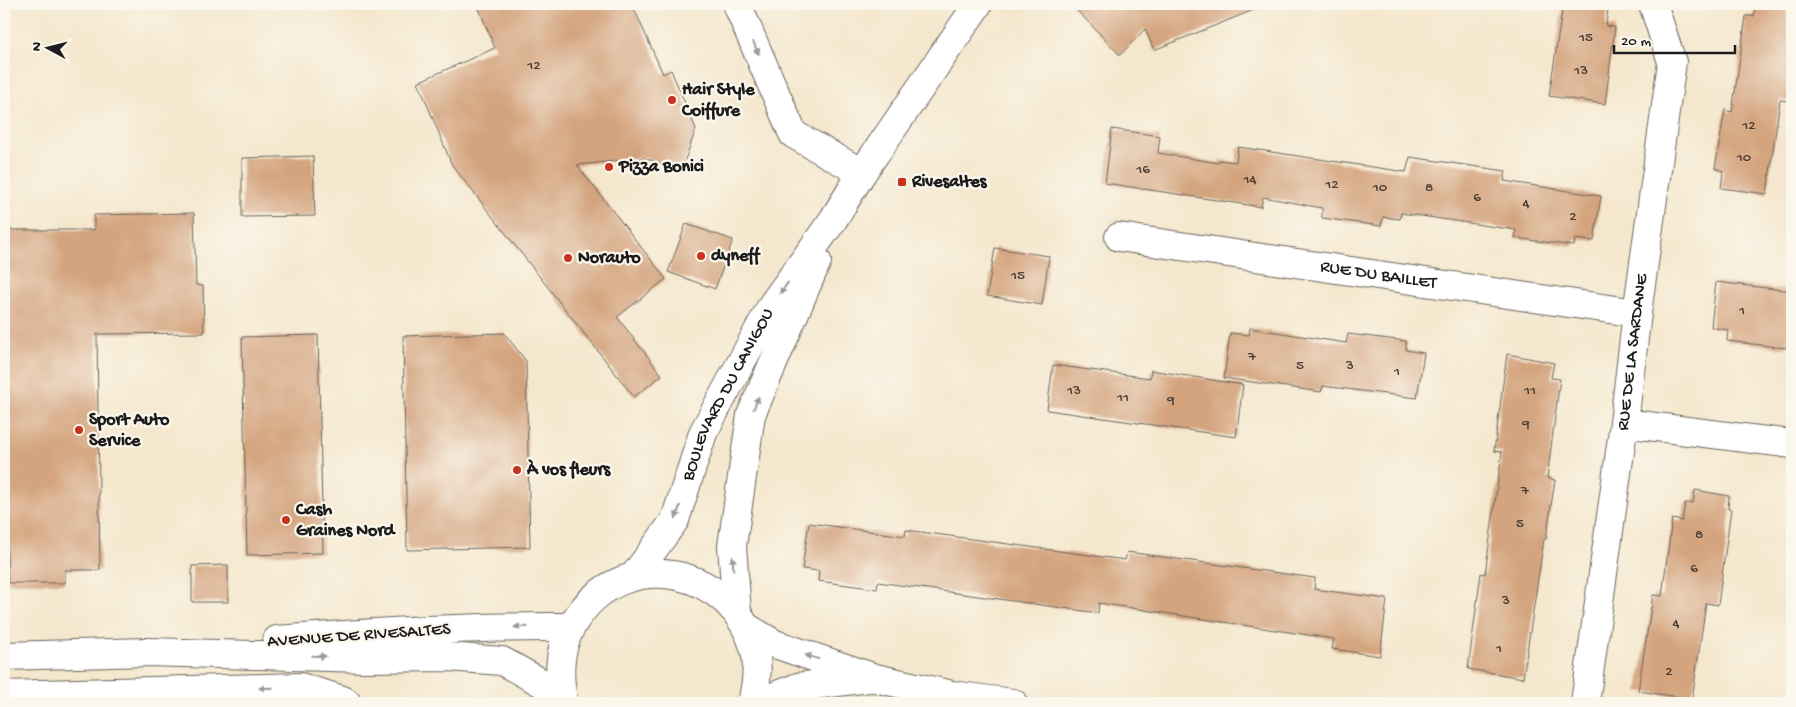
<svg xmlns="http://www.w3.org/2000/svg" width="1796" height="707" viewBox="0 0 1796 707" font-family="'Gochi Hand',sans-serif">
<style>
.building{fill:#d4a47f}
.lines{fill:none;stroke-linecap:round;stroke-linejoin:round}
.street-casing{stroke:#68635a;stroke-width:30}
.secondary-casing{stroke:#68635a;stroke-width:30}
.street{stroke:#fff;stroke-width:28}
.secondary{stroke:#fff;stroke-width:28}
.oneway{fill:#999}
.poi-dot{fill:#c8321e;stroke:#fbf7ec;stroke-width:2}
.labels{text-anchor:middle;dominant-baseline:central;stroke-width:4.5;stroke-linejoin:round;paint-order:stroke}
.number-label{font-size:15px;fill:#4a3e35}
.poi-label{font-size:18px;font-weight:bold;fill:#1c1c1c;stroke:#fbf7ec;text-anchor:start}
.street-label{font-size:18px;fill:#1c1c1c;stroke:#fbf7ec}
</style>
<rect width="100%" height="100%" fill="#fbf7ec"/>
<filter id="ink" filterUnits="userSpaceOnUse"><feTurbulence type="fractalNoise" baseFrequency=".02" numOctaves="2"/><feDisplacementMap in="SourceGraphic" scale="10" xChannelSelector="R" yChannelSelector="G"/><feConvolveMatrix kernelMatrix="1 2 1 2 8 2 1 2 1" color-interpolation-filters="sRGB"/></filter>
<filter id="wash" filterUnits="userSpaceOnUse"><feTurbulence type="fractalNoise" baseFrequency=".0096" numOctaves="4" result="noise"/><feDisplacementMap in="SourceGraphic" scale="20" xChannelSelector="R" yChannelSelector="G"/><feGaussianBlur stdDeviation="1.12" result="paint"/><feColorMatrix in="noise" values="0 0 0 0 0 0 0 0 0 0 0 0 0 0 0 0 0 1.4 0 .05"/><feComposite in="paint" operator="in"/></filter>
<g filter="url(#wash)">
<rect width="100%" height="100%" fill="#f4e7cd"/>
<g id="blocks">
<!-- building -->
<path class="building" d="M 477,4 L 632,4 L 663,74 L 671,70 L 696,129 L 681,171 L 645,158 L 577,165 L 666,279 L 617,317 L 662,375 L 634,397 L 452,165 L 418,82 L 495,48 Z
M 1071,4 L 1266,4 L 1266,5 L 1154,50 L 1145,29 L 1120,55 Z
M 1563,4 L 1586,4 L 1608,7 L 1606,26 L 1615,27 L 1605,104 L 1549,96 Z
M 1755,4 L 1792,4 L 1792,78 L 1789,101 L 1780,100 L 1767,194 L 1721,188 L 1723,171 L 1715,168 L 1725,110 L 1732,112 L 1746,16 L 1754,16 Z
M 1112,129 L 1160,136 L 1158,153 L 1219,163 L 1219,160 L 1236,162 L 1238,147 L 1406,172 L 1410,157 L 1506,171 L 1504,181 L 1601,196 L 1594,241 L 1575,239 L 1574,246 L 1515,238 L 1516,230 L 1401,213 L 1400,219 L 1383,217 L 1381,226 L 1322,218 L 1322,208 L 1263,197 L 1261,207 L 1105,183 Z
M 313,156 L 315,216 L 242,217 L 242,158 Z
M 194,213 L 196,285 L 203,286 L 204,333 L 97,334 L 100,570 L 65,570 L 65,583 L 8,583 L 6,526 L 4,526 L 4,376 L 6,375 L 4,230 L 94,230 L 94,215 Z
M 686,224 L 733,240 L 715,289 L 668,272 Z
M 995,248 L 1049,256 L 1042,305 L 987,296 Z
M 1716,282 L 1792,291 L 1792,338 L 1788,338 L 1786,348 L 1727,341 L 1728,330 L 1711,327 Z
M 1250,328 L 1346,343 L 1348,334 L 1406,341 L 1406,350 L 1424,353 L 1417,398 L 1323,386 L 1321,392 L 1224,378 L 1230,333 L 1249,335 Z
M 504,333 L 526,361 L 530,547 L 407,550 L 403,336 Z
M 318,335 L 323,553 L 247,555 L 242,337 Z
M 1507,354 L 1554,363 L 1551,378 L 1560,379 L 1547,478 L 1555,480 L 1546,539 L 1544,539 L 1523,678 L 1468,669 L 1481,573 L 1485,574 L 1502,452 L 1494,451 Z
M 1053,365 L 1150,378 L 1151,370 L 1243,385 L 1236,437 L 1047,410 Z
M 1695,490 L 1729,496 L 1728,509 L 1731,509 L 1718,605 L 1706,603 L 1692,699 L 1638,691 L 1653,595 L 1662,596 L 1672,519 L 1682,521 L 1685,503 L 1693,503 Z
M 809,523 L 905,536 L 906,530 L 1125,560 L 1127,552 L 1315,578 L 1314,589 L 1387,599 L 1380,656 L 1332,649 L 1334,639 L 1099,603 L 1098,613 L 878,582 L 877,589 L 818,581 L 819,571 L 802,569 Z
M 228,565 L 228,602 L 192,602 L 192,566 Z"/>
</g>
</g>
<g filter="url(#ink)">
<use href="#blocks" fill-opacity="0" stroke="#68635a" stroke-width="1"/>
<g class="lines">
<!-- street casing -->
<g class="street-casing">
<g id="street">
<path d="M 737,4 L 793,134 L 862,173"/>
<path id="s1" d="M 1119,237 L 1637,313"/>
<path d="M 1624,423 L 1792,444"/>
<path d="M 746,627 L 775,644 L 875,678 L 952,695 L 1013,703"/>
<path d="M 277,640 C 374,632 472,626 570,627"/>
<path d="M 4,656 L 148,652 L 365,658 L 447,657 L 502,661 L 562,694"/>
<path d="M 4,695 L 301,687 L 343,700 L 347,703"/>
<path d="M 756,703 L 798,687 L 869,678"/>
<path id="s2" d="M 1585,703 L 1624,423 L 1637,313 L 1672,62 L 1653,4"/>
</g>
</g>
<!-- secondary casing -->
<g class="secondary-casing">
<g id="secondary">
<path id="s3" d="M 634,576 L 675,520 L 703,433 L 772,305 L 833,220 L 862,173 L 978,4"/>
<path d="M 737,612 L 732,546 L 751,415 L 817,261"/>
<path d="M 564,703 C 557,673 559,642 578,616 C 628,545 733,568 755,651 C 759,668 756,686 752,703"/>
</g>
</g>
<!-- street -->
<use href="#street" class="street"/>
<!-- secondary -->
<use href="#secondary" class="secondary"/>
</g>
<!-- one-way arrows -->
<defs><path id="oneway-solid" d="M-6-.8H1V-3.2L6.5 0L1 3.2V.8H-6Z" transform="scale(1.25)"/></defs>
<g class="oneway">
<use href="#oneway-solid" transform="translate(756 48) rotate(66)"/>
<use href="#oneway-solid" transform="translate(784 288) rotate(126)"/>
<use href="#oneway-solid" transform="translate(756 403) rotate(-67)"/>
<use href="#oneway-solid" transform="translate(678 512) rotate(109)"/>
<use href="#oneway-solid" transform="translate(733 563) rotate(-94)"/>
<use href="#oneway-solid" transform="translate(521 627) rotate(178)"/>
<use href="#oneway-solid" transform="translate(319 656) rotate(1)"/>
<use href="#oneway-solid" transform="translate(812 657) rotate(-162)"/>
<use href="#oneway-solid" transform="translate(266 688) rotate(179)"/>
</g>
</g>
<!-- markers -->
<g class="poi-dot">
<circle cx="672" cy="100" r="5"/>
<circle cx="609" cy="167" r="5"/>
<rect x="897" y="177" width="10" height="10" rx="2.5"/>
<circle cx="701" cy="256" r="5"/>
<circle cx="568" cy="258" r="5"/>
<circle cx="79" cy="430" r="5"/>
<circle cx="517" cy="470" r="5"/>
<circle cx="286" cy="520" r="5"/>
</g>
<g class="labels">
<!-- number labels -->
<g class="number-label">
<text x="1586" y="38">15</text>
<text x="534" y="66">12</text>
<text x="1581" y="71">13</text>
<text x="1749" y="126">12</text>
<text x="1744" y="158">10</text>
<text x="1143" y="170">16</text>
<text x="1250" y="180">14</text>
<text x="1332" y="185">12</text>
<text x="1380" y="188">10</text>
<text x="1429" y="188">8</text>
<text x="1477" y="198">6</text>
<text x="1526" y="204">4</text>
<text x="1573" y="217">2</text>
<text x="1018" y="276">15</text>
<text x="1742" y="311">1</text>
<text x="1252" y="357">7</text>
<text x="1300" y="366">5</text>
<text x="1350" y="366">3</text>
<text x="1397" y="372">1</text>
<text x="1074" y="391">13</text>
<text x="1530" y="391">11</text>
<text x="1123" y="398">11</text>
<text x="1171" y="401">9</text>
<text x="1526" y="425">9</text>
<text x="1525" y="491">7</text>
<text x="1520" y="524">5</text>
<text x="1699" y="535">8</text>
<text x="1694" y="569">6</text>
<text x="1506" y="601">3</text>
<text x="1676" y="624">4</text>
<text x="1499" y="649">1</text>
<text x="1669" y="672">2</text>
</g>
<!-- poi labels -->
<g class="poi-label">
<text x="682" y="90">Hair Style<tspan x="682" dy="21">Coiffure</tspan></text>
<text x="619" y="167">Pizza Bonici</text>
<text x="912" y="182">Rivesaltes</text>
<text x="711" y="256">dyneff</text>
<text x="578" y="258">Norauto</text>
<text x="89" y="420">Sport Auto<tspan x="89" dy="21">Service</tspan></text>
<text x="527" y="470">À vos fleurs</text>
<text x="296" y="510">Cash<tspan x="296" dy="21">Graines Nord</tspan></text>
</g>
<!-- street labels -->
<g class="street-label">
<text stroke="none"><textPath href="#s1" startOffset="262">RUE DU BAILLET</textPath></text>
<text stroke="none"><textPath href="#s2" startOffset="354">RUE DE LA SARDANE</textPath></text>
<text stroke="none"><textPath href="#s3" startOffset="206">BOULEVARD DU CANIGOU</textPath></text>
<text transform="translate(359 636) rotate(-4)">AVENUE DE RIVESALTES</text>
</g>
</g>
<!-- margin -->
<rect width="1796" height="707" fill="none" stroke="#fbf7ec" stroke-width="20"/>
<!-- north arrow -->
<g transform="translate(48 48) rotate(277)" stroke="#fbf7ec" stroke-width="4" paint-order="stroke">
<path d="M0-4L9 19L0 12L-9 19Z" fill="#1c1c1c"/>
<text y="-8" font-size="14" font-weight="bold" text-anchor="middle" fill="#1c1c1c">N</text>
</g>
<!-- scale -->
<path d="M1614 45v8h121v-8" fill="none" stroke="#1c1c1c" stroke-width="2.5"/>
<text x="1621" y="45" font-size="15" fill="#1c1c1c" stroke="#fbf7ec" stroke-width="4" paint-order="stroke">20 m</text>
</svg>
